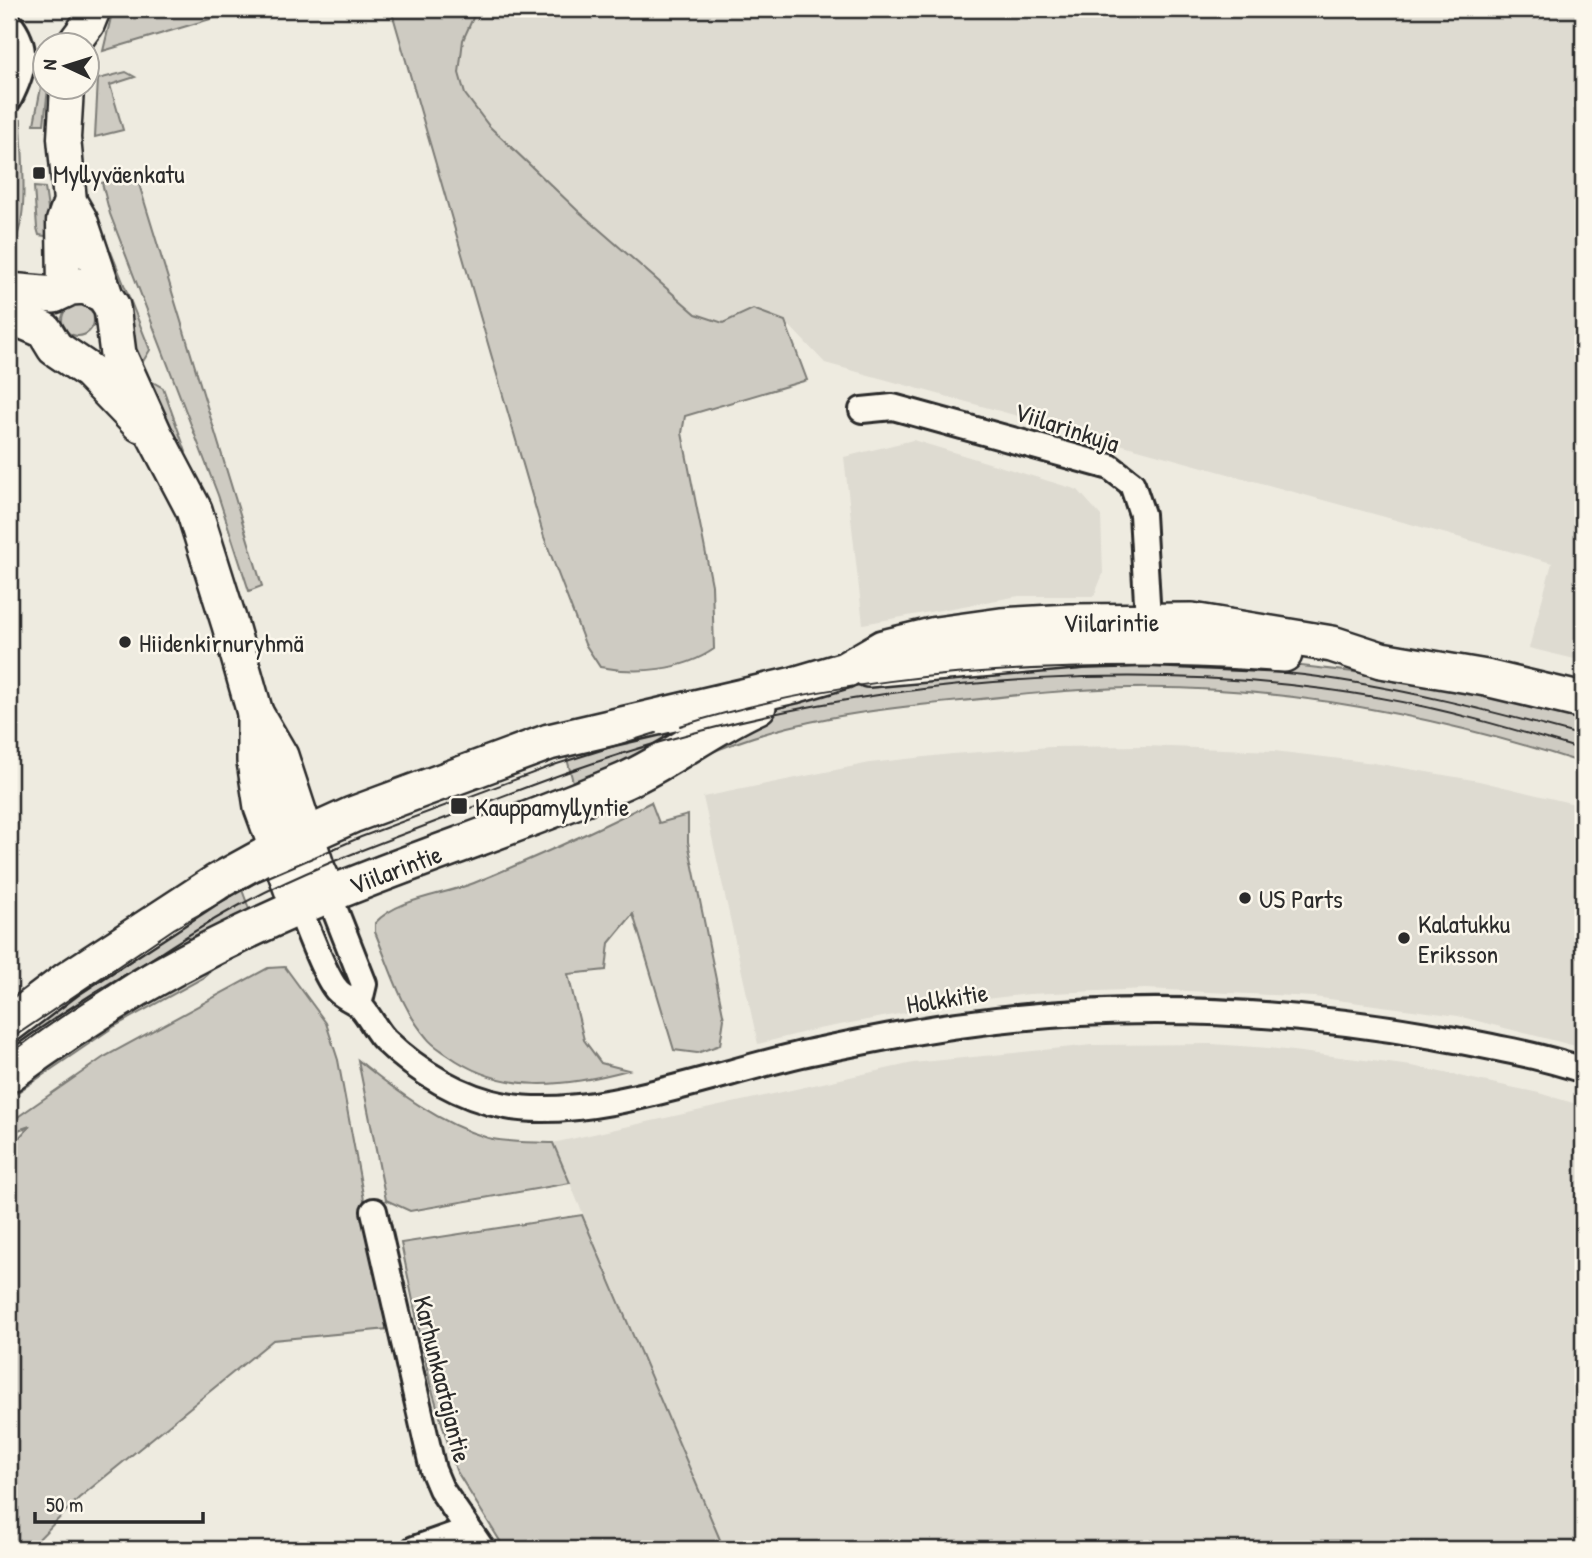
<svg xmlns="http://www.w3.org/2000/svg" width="1592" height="1558" viewBox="0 0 1592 1558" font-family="'Patrick Hand',sans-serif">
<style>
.built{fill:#dedbd1}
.green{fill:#cecbc2;stroke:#7c7b76;stroke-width:2}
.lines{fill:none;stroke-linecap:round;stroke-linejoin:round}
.minor-casing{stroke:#2b2b2b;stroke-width:30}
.tertiary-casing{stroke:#2b2b2b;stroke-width:37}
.secondary-casing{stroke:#2b2b2b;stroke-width:40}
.minor{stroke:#fbf7ec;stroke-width:24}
.tertiary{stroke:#fbf7ec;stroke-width:32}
.secondary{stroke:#fbf7ec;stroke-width:35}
.tram{stroke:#2b2b2b;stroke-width:2}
.poi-dot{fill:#2b2b2b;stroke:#fbf7ec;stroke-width:2.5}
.labels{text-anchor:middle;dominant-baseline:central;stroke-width:5;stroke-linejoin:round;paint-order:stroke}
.poi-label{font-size:26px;fill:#2b2b2b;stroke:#fbf7ec;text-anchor:start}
.street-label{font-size:26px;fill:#2b2b2b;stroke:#fbf7ec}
</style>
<rect width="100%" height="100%" fill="#eeebe0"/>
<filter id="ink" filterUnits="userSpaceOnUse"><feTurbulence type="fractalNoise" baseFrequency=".0143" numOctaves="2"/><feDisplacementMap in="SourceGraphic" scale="14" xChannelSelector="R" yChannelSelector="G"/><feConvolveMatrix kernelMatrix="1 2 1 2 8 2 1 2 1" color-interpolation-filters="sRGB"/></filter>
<g filter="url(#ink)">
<!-- built -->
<path class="built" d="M 477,9 L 1583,9 L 1583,661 L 1529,648 L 1552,563 L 825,363 L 785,321 L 753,309 L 723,323 L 696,314 L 577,210 L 489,126 L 465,94 L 459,73 L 463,40 Z
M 913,440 L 1078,490 L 1101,516 L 1103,574 L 1094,596 L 1019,596 L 863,624 L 844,457 Z
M 1145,746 L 1274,751 L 1374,763 L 1479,781 L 1583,806 L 1583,1048 L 1458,1016 L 1314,997 L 1146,989 L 1029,994 L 969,1001 L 813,1030 L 758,1044 L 703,797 L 870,763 L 952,754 L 1051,747 Z
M 1212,1044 L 1269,1048 L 1412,1066 L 1539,1093 L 1583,1106 L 1583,1549 L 724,1549 L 553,1143 L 913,1063 L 1092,1045 Z"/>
<!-- green -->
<path class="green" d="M 113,9 L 244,9 L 103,51 Z
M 391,9 L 477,9 L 463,40 L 459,73 L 465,94 L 489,126 L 577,210 L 696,314 L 723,323 L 753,309 L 785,321 L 807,380 L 685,416 L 682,433 L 712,585 L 714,649 C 683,671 636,674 600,667 L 585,644 L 544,537 Z
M 45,66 L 48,88 L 44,124 L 34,124 Z
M 126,72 L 135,77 L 110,85 L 123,130 L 95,137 L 98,79 Z
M 10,116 L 21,120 C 21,151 32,228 9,248 Z
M 135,171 L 262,586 L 249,591 L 218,495 L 110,214 L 102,183 Z
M 34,187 L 45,188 L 52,237 L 39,235 L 37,228 Z
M 95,251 L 111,252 L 150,350 L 142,363 L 130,369 Z
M62 320a16 16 0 1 1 32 0a16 16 0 1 1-32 0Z
M 151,381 L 163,388 L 186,452 L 182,455 L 138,386 Z
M 1038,659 L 1275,663 L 1415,679 L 1583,715 L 1583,763 C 1437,716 1285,685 1130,688 C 1074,689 1017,695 961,701 C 873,709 784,720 703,756 L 734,724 L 824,687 Z
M 735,704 L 579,789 L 576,781 L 573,782 L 563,743 Z
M 651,802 L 659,823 L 688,815 L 688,842 L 724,1019 L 720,1045 L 697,1053 L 674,1050 L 633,914 L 609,943 L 606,970 L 568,974 L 584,1040 L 601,1063 L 628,1070 C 565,1087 504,1095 448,1055 C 441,1050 432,1045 427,1038 C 401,1008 390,968 375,932 L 375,923 C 398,898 444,895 474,883 C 534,858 593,832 651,802 Z
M 241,887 L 252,917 L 9,1058 L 9,1030 Z
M 213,963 L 215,967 L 203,978 L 115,1026 L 9,1098 L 9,1086 Z
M 285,967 L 326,1023 L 338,1060 L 388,1329 L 273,1340 L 79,1498 L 29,1549 L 9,1549 L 9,1148 L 30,1126 L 9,1133 L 9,1123 L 104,1057 L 268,968 Z
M 358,1060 C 396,1091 440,1124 488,1138 C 508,1143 533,1142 553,1143 L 570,1183 L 410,1211 L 386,1200 Z
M 582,1215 L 595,1246 L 724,1549 L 505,1549 L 456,1470 L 430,1383 L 401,1243 Z"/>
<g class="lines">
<!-- minor casing -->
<g class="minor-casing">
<path id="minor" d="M 9,23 C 30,49 23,72 9,99
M 862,410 L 893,407 L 1110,467 L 1132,484 L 1142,514 L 1149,637
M 329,895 L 364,984 L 359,1005
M 299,908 C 307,927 325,977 337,990 C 343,997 354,1000 360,1006 C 370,1016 375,1030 385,1040 C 418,1072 461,1098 506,1106 C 595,1123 731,1067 821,1050 C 869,1040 918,1030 966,1024 C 1121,1002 1279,1009 1433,1036 C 1483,1045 1535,1054 1583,1070
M 374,1211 L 433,1470 L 441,1489 L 482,1549
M 414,1549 L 468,1530"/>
</g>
<!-- tertiary casing -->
<g class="tertiary-casing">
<path id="tertiary" d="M 73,44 L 88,24 L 94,9
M 67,88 L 64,138 L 70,201 L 81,220 L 108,300
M 64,289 L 63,221 L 70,201"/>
</g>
<!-- secondary casing -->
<g class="secondary-casing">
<g id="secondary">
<path d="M 9,291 L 54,295 L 71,287 L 85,286 L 104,295 L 112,307 L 118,354 L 154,434 L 194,510 L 230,625 L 255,713 L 255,761 L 262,807 L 299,908"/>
<path d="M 9,315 L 44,330 L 55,348 L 89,371 L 140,424"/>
<path d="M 868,669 L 1082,650 L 1149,648 L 1284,654"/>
<path d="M 255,713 L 280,756 L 317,869 L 329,895"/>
<path id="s1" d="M 9,1024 L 67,980 L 217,882 L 277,849 L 352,815 L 549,742 L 794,685 L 845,670 L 883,648 L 936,635 L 1001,626 L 1070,622 L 1192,621 L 1332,644 L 1381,660 L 1486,678 L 1583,701"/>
<path id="s2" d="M 9,1074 C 119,991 247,925 376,876 C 459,844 543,816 624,781 C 671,760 711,727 758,706"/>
</g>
</g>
<!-- minor -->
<use href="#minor" class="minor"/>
<!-- tertiary -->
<use href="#tertiary" class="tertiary"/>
<!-- secondary -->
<use href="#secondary" class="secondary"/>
<!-- tram -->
<path class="tram" d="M 680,726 C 816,683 961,669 1103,667 C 1170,666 1238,667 1304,675 C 1399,687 1491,711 1583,736
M 9,1040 L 175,928 L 259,881 L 361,837 L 557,764 L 656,733
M 9,1055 C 50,1022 96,995 140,966 C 173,945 206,923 240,905 C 309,868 383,842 456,814 C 536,783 617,752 701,731 C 915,675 1163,659 1381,698 C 1450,710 1516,730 1583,750"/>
</g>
</g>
<!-- markers -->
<g class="poi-dot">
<rect x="32" y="166" width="14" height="14" rx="3.5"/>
<circle cx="125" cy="642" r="7"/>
<rect x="450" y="797" width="18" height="18" rx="3.5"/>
<circle cx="1245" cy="898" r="7"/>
<circle cx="1404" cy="938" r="7"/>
</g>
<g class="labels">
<!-- poi labels -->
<g class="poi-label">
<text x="53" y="173">Myllyväenkatu</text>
<text x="139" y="642">Hiidenkirnuryhmä</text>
<text x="475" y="806">Kauppamyllyntie</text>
<text x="1259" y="898">US Parts</text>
<text x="1418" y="923">Kalatukku<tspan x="1418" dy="30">Eriksson</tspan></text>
</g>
<!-- street labels -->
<g class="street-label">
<text transform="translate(1067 427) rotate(18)">Viilarinkuja</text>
<text stroke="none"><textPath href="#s1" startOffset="1192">Viilarintie</textPath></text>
<text stroke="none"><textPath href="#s2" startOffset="439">Viilarintie</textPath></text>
<text transform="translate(947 998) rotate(-9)">Holkkitie</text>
<text transform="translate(443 1379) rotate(76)">Karhunkaatajantie</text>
</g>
</g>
<!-- margin -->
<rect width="1592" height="1558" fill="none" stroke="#fbf7ec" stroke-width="35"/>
<rect x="18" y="18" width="1557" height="1523" fill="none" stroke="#2b2b2b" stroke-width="2.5" filter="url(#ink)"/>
<!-- north arrow -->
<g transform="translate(66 66) rotate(274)"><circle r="33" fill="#fbf7ec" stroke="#a8a59f" stroke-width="2"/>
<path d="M0-5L12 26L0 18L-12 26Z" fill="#2b2b2b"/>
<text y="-10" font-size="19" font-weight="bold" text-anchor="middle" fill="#2b2b2b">N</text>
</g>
<!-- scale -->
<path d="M35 1512v10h168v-10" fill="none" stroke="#2b2b2b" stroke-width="3.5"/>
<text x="46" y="1512" font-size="21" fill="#2b2b2b" stroke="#fbf7ec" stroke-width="5" paint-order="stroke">50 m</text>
</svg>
